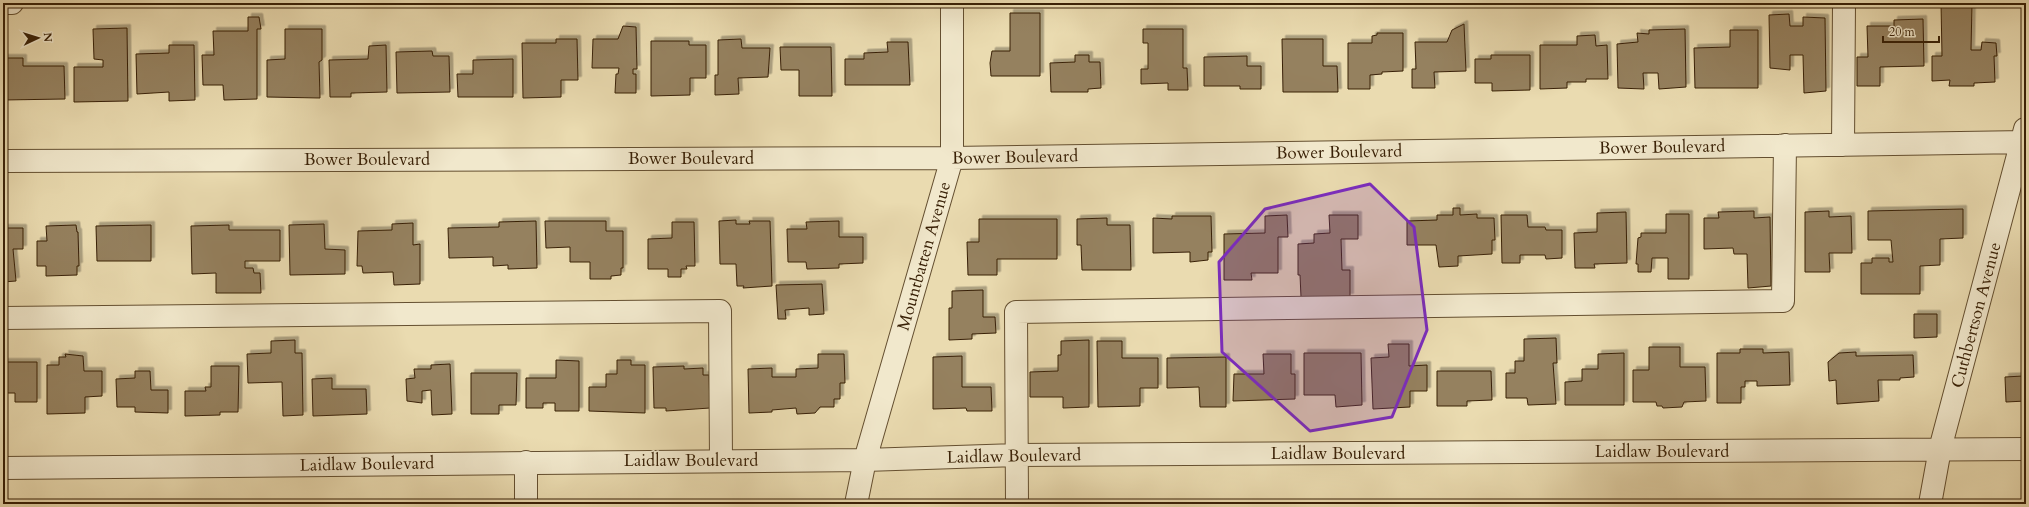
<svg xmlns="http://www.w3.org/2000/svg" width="2029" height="507" viewBox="0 0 2029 507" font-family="Cardo,serif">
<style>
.building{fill:#95815e;stroke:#382006;filter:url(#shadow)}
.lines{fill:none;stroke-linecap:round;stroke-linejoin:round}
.minor-casing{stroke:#644f30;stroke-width:24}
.minor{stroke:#f1e8cc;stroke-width:22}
.marked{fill:#7b2cbf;fill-opacity:0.2;stroke:#7b2cbf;stroke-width:3;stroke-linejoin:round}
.labels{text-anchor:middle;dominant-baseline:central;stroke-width:3;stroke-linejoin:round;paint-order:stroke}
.street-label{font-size:17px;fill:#382006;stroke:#f1e8cc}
</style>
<defs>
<filter id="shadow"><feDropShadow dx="3.5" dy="-3.5" stdDeviation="0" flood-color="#0004"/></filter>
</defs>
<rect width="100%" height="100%" fill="#eadbb0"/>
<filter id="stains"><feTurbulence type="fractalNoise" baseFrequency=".005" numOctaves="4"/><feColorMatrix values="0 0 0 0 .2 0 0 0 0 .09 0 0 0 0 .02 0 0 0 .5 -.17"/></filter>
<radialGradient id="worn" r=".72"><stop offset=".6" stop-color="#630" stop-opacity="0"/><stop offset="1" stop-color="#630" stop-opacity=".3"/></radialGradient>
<!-- building -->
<path class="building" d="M 1941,3 L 1972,3 L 1971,50 L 1981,50 L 1982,42 L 1996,43 L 1997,56 L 1994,56 L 1995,82 L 1974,83 L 1974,86 L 1949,86 L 1950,80 L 1932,81 L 1932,56 L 1942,56 Z
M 1010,13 L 1040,13 L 1040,76 L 991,76 L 990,63 L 992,51 L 1010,51 Z
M 1789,14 L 1790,26 L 1803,26 L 1803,17 L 1825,18 L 1826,91 L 1804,93 L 1803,55 L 1790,55 L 1790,70 L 1770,68 L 1769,15 Z
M 248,17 L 259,17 L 261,29 L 257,29 L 257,99 L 224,100 L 223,85 L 203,85 L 202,55 L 214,55 L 213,31 L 248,31 Z
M 1923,19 L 1924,66 L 1880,67 L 1880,86 L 1857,86 L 1857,57 L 1868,57 L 1867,26 L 1894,26 L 1894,20 Z
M 1464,24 L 1466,71 L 1434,72 L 1435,88 L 1412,88 L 1412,69 L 1416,69 L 1415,42 L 1447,42 L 1452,30 Z
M 623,26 L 636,27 L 637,69 L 633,69 L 633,74 L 636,74 L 636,93 L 615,93 L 616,74 L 618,74 L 619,68 L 592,68 L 593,39 L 618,39 Z
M 127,28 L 128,101 L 74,102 L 74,67 L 103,67 L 103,60 L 94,59 L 93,29 Z
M 285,29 L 322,29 L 322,60 L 319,62 L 320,98 L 267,97 L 267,60 L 285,59 Z
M 1143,29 L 1183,29 L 1183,68 L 1187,68 L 1188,90 L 1168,90 L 1168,83 L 1141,84 L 1141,69 L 1148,69 L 1148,43 L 1143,43 Z
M 1685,29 L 1686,87 L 1659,89 L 1658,73 L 1643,73 L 1644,89 L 1618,88 L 1617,44 L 1638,42 L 1637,33 L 1649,34 L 1649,30 Z
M 1730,30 L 1758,30 L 1758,88 L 1695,88 L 1694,48 L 1730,47 Z
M 1377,33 L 1403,33 L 1403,71 L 1382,72 L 1382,74 L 1370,75 L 1370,89 L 1348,89 L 1348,43 L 1372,43 L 1372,36 L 1377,35 Z
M 1595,35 L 1596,46 L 1607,45 L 1608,79 L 1586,79 L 1586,82 L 1567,82 L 1567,88 L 1540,89 L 1540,45 L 1577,45 L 1577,36 Z
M 556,39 L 577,39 L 578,80 L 561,80 L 561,97 L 523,98 L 522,43 L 556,43 Z
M 741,39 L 742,48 L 770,48 L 768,77 L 738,78 L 739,94 L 715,95 L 715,75 L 718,75 L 718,40 Z
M 1282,39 L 1323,39 L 1323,66 L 1337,66 L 1338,92 L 1283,92 Z
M 651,41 L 689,41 L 689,45 L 706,45 L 706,78 L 690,78 L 690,95 L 651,96 Z
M 887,42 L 908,42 L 910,85 L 845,85 L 845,59 L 864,59 L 864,53 L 888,52 Z
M 169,45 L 194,45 L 195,100 L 169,101 L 169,92 L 137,94 L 136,54 L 169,53 Z
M 386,45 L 387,92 L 351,93 L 351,97 L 330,97 L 329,60 L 368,59 L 369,46 Z
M 780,47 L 831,47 L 832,96 L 799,96 L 799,70 L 781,70 Z
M 432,51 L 433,56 L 449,56 L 450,92 L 397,93 L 396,52 Z
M 1075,55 L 1089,55 L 1089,62 L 1100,62 L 1101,88 L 1088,89 L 1088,92 L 1051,92 L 1050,63 L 1075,62 Z
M 1491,55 L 1530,55 L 1530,90 L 1492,91 L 1492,83 L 1475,83 L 1475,59 L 1491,59 Z
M 1247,56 L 1247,66 L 1261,66 L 1261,89 L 1240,89 L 1240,86 L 1204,86 L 1204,57 Z
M 3,58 L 23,58 L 23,66 L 64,66 L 65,99 L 3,100 Z
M 513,59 L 513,97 L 458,97 L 457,74 L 473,74 L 473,60 Z
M 1453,208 L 1460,208 L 1460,215 L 1477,214 L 1477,218 L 1494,218 L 1495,240 L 1492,240 L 1492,254 L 1458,256 L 1458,266 L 1439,267 L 1436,245 L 1407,245 L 1407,221 L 1437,220 L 1437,215 L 1453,215 Z
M 1963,209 L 1963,238 L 1940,239 L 1940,265 L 1920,266 L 1920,294 L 1861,294 L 1861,263 L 1872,263 L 1872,258 L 1889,258 L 1889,262 L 1893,262 L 1891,240 L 1868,240 L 1868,211 Z
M 1754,211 L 1754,218 L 1770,217 L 1771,286 L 1748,288 L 1747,254 L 1734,254 L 1733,248 L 1704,249 L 1704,218 L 1719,218 L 1718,212 Z
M 1829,211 L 1829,217 L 1851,216 L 1852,253 L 1829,253 L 1830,272 L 1805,272 L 1805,212 Z
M 1626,212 L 1627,263 L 1594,264 L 1595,268 L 1575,268 L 1574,233 L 1597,232 L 1597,213 Z
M 1666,214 L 1689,214 L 1689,279 L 1668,279 L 1668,258 L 1652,258 L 1651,272 L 1638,272 L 1638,264 L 1636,264 L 1638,238 L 1641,237 L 1641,233 L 1666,233 Z
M 1287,215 L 1288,237 L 1278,237 L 1278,273 L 1251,273 L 1252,280 L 1224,280 L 1224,234 L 1265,233 L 1265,216 Z
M 1329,215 L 1358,215 L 1358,239 L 1341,239 L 1342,270 L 1350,270 L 1350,297 L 1301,297 L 1300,275 L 1298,275 L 1298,244 L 1314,243 L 1314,234 L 1330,233 Z
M 1501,215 L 1527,215 L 1528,227 L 1545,227 L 1546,230 L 1562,230 L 1562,258 L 1546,259 L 1545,255 L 1520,255 L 1520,263 L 1502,263 Z
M 1172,216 L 1211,216 L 1212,252 L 1208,252 L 1208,260 L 1190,262 L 1190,252 L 1153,253 L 1153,218 L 1172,219 Z
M 1107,218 L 1107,225 L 1130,225 L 1131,270 L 1082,270 L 1081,245 L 1077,245 L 1077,219 Z
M 979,219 L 1057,219 L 1057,259 L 997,259 L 997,275 L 968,275 L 967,242 L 979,242 Z
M 736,220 L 736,224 L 750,224 L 749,221 L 770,221 L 772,286 L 743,288 L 744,286 L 737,286 L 736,264 L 720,264 L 719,221 Z
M 536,221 L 537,268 L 508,269 L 508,265 L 493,266 L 493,257 L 449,258 L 448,228 L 499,227 L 499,222 Z
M 545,221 L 606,221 L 606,231 L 623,231 L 623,268 L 621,268 L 621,275 L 611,276 L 611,279 L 590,279 L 590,262 L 570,262 L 570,247 L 546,248 Z
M 839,221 L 839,237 L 863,237 L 863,263 L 839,264 L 839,268 L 807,269 L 806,262 L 788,262 L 787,229 L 807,229 L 806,222 Z
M 672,222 L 694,222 L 695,266 L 686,266 L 687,269 L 681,269 L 681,277 L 668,277 L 668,269 L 648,269 L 648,239 L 672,238 Z
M 413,223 L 413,245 L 420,244 L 420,284 L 394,285 L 393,272 L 363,273 L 362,266 L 357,266 L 358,231 L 392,230 L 392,224 Z
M 324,224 L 325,249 L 345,250 L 345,274 L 290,275 L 289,225 Z
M 76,225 L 77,232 L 78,232 L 79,266 L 77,266 L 77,275 L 46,276 L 46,266 L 37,266 L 37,241 L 47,241 L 46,226 Z
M 151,225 L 151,261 L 97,261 L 96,226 Z
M 229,225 L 229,230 L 280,230 L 280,261 L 245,261 L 245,268 L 253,268 L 254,273 L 260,273 L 261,293 L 216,293 L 216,273 L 192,274 L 191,226 Z
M 3,228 L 23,228 L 23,249 L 13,249 L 16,281 L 3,282 Z
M 822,284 L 824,314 L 809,315 L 809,308 L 785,310 L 786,319 L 778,319 L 776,285 Z
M 983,290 L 983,317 L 995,317 L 996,333 L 972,334 L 972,339 L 949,340 L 949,308 L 952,308 L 952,291 Z
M 1914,314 L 1937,314 L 1937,337 L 1914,338 Z
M 2023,320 L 2026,320 L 2026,340 L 2023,340 Z
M 1556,338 L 1557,363 L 1553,363 L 1556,404 L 1528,405 L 1527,398 L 1506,398 L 1506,373 L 1515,373 L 1515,361 L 1524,361 L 1524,339 Z
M 295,340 L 295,353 L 302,353 L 303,415 L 283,416 L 282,382 L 248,383 L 247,354 L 271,353 L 271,341 Z
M 1089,340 L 1089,407 L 1063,408 L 1063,397 L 1030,397 L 1030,372 L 1058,371 L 1058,355 L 1061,355 L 1061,341 Z
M 1097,341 L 1122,341 L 1122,358 L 1158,358 L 1158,388 L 1140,388 L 1140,406 L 1098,407 Z
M 1388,344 L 1409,344 L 1409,366 L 1427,365 L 1427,391 L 1410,391 L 1410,407 L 1373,409 L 1371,358 L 1389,357 Z
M 1649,347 L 1680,347 L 1680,367 L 1705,367 L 1706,401 L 1684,402 L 1682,407 L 1663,408 L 1662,406 L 1657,406 L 1656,402 L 1633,402 L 1633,370 L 1649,370 Z
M 1740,349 L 1763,349 L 1763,353 L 1789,352 L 1790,385 L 1757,386 L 1757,381 L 1745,381 L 1745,387 L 1741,387 L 1741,403 L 1717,403 L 1717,353 L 1740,353 Z
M 1856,352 L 1856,356 L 1913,355 L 1914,377 L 1900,378 L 1900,380 L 1878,380 L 1879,401 L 1837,404 L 1836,380 L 1829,381 L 1828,362 L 1839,353 Z
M 1304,353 L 1361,353 L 1362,405 L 1336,407 L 1335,395 L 1304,395 Z
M 1624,353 L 1624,405 L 1565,405 L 1565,382 L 1582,381 L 1582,369 L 1598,369 L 1598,354 Z
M 65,354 L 83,356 L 84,371 L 102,371 L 102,396 L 85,397 L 85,413 L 47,414 L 47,365 L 59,365 L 59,357 L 66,357 Z
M 818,354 L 844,354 L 845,383 L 840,383 L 840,399 L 834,399 L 834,407 L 820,407 L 815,413 L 797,414 L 796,408 L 772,410 L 772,412 L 749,413 L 748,369 L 772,368 L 772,377 L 796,377 L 796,369 L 818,368 Z
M 1263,354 L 1291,354 L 1291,374 L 1295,374 L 1295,399 L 1233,401 L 1234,374 L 1264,374 Z
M 962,356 L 962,387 L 991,387 L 992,411 L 967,411 L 966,408 L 933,409 L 933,357 Z
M 1226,357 L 1226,407 L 1200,407 L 1199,387 L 1167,388 L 1167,358 Z
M 556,360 L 579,361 L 579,411 L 555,411 L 555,403 L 543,403 L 543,408 L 526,408 L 526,378 L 556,378 Z
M 617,360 L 631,360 L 631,365 L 645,365 L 645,413 L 589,411 L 589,387 L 606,387 L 606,374 L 617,374 Z
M 3,362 L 37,362 L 37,402 L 15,402 L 15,393 L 3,393 Z
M 450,364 L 452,414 L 432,415 L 431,390 L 422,391 L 422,403 L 407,401 L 406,379 L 415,378 L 414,369 L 431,369 L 431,365 Z
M 211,366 L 239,366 L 238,412 L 220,412 L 220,415 L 185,416 L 185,391 L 206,391 L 205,387 L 211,387 Z
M 684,366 L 684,369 L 703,368 L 703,375 L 709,375 L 710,408 L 666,411 L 666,408 L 654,408 L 653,367 Z
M 135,371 L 150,371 L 151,390 L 168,390 L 168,413 L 135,412 L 135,407 L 117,407 L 116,379 L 135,378 Z
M 1437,371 L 1491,371 L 1492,400 L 1467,401 L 1467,406 L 1437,406 Z
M 471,373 L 517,373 L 516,405 L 499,405 L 499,414 L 471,414 Z
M 2023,374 L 2026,374 L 2026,401 L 2006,402 L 2005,377 L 2023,376 Z
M 332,378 L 332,389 L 366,389 L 367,414 L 313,416 L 312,379 Z"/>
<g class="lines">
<!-- minor casing -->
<g class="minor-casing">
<path id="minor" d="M 3,3 L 12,3
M 1843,145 L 1844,3
M 3,161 L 952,158 L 2026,142
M 3,318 L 720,311 L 721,460
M 526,462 L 526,504
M 3,468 L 865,460 L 1017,455 L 2026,449
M 856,504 L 865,460 L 952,158 L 952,3
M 1017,504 L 1016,312 L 1783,301 L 1785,145
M 1930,504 L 1940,449 L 2025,129"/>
</g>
<!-- minor -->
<use href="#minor" class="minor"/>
</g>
<!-- marked area -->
<path class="marked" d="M 1370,184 L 1414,227 L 1427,330 L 1392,417 L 1310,431 L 1222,352 L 1219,262 L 1265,209 Z"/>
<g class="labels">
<!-- street labels -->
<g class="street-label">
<text transform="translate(1662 147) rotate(-1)">Bower Boulevard</text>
<text transform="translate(1339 152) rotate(-1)">Bower Boulevard</text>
<text transform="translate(1015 157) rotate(-1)">Bower Boulevard</text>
<text x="691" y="158">Bower Boulevard</text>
<text x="367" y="159">Bower Boulevard</text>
<text transform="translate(924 256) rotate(-74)">Mountbatten Avenue</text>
<text transform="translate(1976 315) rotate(-75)">Cuthbertson Avenue</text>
<text x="1662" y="451">Laidlaw Boulevard</text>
<text x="1338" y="453">Laidlaw Boulevard</text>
<text transform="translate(1014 456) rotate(-1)">Laidlaw Boulevard</text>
<text x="691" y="460">Laidlaw Boulevard</text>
<text transform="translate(367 464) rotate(-1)">Laidlaw Boulevard</text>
</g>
</g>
<!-- margin -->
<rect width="2029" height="507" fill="none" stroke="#eadbb0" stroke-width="16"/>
<rect x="4" y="4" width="2021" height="499" fill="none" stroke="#382006" stroke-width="2"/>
<rect x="8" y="8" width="2013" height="491" fill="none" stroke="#382006"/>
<!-- north arrow -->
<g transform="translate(38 38) rotate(86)" stroke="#f1e8cc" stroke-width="3" paint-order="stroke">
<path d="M0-3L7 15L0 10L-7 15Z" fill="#382006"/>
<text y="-6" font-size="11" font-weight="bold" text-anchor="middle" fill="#382006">N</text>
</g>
<!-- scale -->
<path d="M1883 36v6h56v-6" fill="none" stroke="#382006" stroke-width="2"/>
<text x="1889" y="36" font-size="12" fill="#382006" stroke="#f1e8cc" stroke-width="3" paint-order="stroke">20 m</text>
<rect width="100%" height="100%" filter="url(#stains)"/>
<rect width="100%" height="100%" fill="url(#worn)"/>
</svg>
